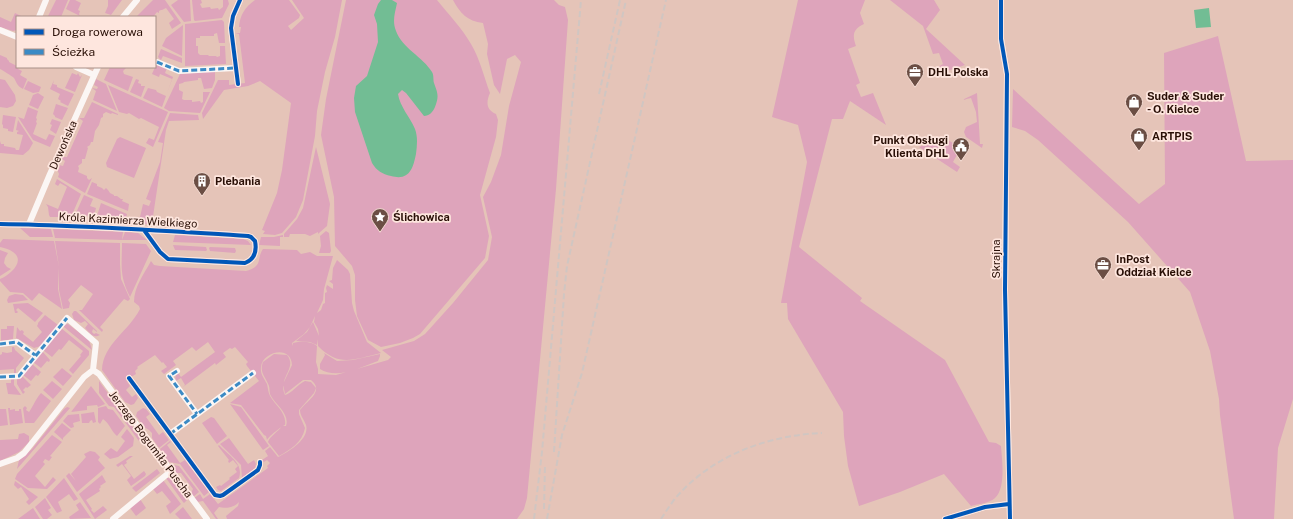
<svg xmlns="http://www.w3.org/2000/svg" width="1293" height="519" viewBox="0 0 1293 519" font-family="'Public Sans',sans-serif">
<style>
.green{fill:#dea4bb}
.water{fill:#72bd94}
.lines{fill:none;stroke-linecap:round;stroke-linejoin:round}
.minor{stroke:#fbf6f4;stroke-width:6}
.rail{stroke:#d0c6c2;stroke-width:2;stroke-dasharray:6 3;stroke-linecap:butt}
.quiet{stroke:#3b8ac5;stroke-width:3;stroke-dasharray:6 3;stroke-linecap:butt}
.cycleway-casing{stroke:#fee6de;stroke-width:6}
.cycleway{stroke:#0057b8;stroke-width:4}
.labels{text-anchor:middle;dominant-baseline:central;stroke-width:3.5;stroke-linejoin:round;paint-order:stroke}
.poi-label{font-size:11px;font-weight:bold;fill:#290f06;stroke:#fee6de;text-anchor:start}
.street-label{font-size:11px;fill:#290f06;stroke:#fee6de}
</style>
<rect width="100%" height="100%" fill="#e5c4b8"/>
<!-- green -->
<path class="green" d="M 56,0 L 68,0 L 61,17 L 49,17 L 48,16 Z
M 70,0 L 75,0 L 81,3 L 78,10 L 80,11 L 79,14 L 80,16 L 66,9 Z
M 108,0 L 122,0 L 111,15 L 105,13 L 108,6 Z
M 153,0 L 165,0 L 181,23 L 172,29 L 169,23 L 174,19 L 166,8 L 162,10 L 161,10 L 159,11 L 159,13 L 157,12 L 153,17 L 136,17 Z
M 178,0 L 190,0 L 191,21 L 184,22 L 171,5 Z
M 192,0 L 201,0 L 202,3 L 200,4 L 202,8 L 210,7 L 211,9 L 218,8 L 219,10 L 223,7 L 223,0 L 228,0 L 229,4 L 222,18 L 195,21 L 194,20 Z
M 255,0 L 289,0 L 300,15 L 299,18 L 288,26 L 291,30 L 304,18 L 292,0 L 342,0 L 335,37 L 325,72 L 317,111 L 315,136 L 303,200 L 296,217 L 282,233 L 275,235 L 263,234 L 265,231 L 262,230 L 277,193 L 282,170 L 291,103 L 260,81 L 248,86 L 224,90 L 203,119 L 202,113 L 218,80 L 229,80 L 229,85 L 245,83 L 239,34 L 235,33 L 240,33 L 241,27 L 239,27 C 240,15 245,7 255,0 Z
M 346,0 L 437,0 C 449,15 462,28 471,44 C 480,59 484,77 490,93 C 486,102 486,110 496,114 L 498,120 L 496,137 L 480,195 L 489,236 L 485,258 L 420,334 L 413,338 L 400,343 L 381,347 L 368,340 L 357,316 L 355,300 L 355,275 L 352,266 L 335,246 L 334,197 L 321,135 L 326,99 Z
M 453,0 L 554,0 L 559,5 L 565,7 L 568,20 L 556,189 L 527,498 L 524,509 L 517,519 L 227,519 L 226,516 L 238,506 L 239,502 C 235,507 226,509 219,507 L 214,513 L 218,519 L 216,519 L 203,501 L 197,502 L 194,498 L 200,494 L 203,499 L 210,494 L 218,504 L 268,468 L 267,466 L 270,463 L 267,460 L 264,462 L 262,460 L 268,456 L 265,451 L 270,447 L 278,457 C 288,452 310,439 306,425 C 304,419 300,416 300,410 C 307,401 325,391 311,380 L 303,380 L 285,394 L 283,384 L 292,365 C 291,344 262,352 261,367 C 260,374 264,378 267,384 C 268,388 268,392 270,396 C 275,405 287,413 285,425 C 282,426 269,436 267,440 L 266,436 L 264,435 L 241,405 L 230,403 L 259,381 L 247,366 L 246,364 L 248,362 L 235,347 L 232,349 L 230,348 L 223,353 L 226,357 L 216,365 L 215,363 L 183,387 L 185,385 L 181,378 L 176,381 C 175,378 175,375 178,373 L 181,377 L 215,352 L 208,342 L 196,351 L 192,347 L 173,361 L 176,365 L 164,374 L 161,371 L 167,367 L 163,362 L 162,363 L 155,355 L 137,367 L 138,368 L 135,371 L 136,374 L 126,380 L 130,386 L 126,390 L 132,397 L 136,394 L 138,398 L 134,404 L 131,405 L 125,402 L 102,370 C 103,344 129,331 140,309 L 139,306 L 134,302 C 134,287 144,274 151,261 L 154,265 L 160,266 L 246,271 C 264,266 256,259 263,249 L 297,250 L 301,254 L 310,252 L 317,256 L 333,256 L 324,289 L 323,300 L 317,313 L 321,310 L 323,304 L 325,303 L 325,293 L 327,292 L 326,288 L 327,285 L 333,289 L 333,284 L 329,281 L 332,280 L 333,268 L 337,260 L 348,270 L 350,274 L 352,303 L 354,311 L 367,342 L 381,353 C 354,359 340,368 318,346 L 318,339 L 317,345 L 310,342 L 296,341 L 307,332 L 313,322 L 319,336 L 318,329 L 314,322 L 315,316 L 310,327 L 304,334 L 292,343 L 292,346 L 293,343 C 301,341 311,341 317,346 L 316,362 L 318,369 L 318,374 L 336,375 L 388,360 L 391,357 L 382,350 L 414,341 L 425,334 L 453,303 L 488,260 L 492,237 L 483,197 L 491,182 L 501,155 L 509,106 L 521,62 L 515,55 L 507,59 L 500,94 L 494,85 L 487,54 L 488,44 L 483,23 C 467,21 460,13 453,0 Z
M 798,0 L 865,0 L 860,13 L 864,24 C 853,29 852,35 856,46 L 848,49 L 860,83 L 856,85 L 861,97 L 873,93 L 886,125 L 850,101 L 843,119 L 832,119 L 799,247 L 862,298 L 860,301 L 945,360 L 989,442 L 996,443 L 1001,446 C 1002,460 1006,488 995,498 C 990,503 978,504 971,506 L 944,474 L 900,492 L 859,506 L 848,466 L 844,436 L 843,412 L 788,319 L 787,303 L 781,303 L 807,162 L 798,125 L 772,117 Z
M 890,0 L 934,0 L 940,10 L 926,29 L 965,65 L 947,71 L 945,69 L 939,70 L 938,67 L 943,64 L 939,53 L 933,54 L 923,26 Z
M 15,13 L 23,17 L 17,17 L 17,30 L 13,31 L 0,27 L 0,17 L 11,22 Z
M 222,20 L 224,22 L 225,43 L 219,43 L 217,33 L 214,34 L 214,36 L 200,36 L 200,38 L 196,38 L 196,46 L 198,46 L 198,53 L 200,55 L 208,55 L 209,56 L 216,56 L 217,57 L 220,56 L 220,46 L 225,46 L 226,64 L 185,66 L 185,24 Z
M 183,25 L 182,56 L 162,46 L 166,38 Z
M 1218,36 L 1246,161 L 1293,160 L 1293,399 L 1278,448 L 1274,519 L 1234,519 L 1220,415 L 1219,399 L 1210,351 L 1190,292 L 1128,222 L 1038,140 L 1025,131 L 1012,127 L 1013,89 L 1139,204 L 1165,184 L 1164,53 Z
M 161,49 L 182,58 L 182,63 L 163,56 L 161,60 L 158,57 Z
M 0,55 L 7,58 L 7,59 L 9,61 L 9,62 L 19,67 L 18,69 L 22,71 L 20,75 L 27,79 L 23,89 C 17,86 17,83 14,78 C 12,76 2,70 0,69 Z
M 156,65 L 167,68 L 165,73 L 173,77 L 167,93 L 172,79 L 160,74 L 159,77 L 152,74 Z
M 110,67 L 126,68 L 123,71 L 124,74 L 133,77 L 128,91 L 104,80 Z
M 215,71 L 215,80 L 212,88 L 204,89 L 201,78 L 198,78 L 198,80 L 184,82 L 183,83 L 179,84 L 179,90 L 183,92 L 182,99 L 184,100 L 192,100 L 192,102 L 200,101 L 201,103 L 203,102 L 203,92 L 210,92 L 200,113 L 169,111 L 164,108 L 180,74 Z
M 72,73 L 77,75 L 78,73 L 80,77 L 82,75 L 75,92 L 65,88 Z
M 0,79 L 5,80 L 15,95 L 16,101 L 13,106 L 7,108 L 0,107 Z
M 96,79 L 106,84 L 117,111 L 93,100 L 96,91 L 92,88 L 97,89 L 98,87 L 94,85 Z
M 136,79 L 139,80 L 138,83 L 141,84 L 141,86 L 145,86 L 141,97 L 130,92 Z
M 54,80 L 53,84 L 57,85 L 57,87 L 74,94 L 68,106 L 60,102 L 61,101 L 58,99 L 60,94 L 50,89 Z
M 28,81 L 41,87 L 39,92 L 33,93 L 24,89 Z
M 108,85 L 168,112 L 153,147 L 146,143 L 149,138 L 154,140 L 159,127 L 141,118 L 139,119 L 129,113 L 127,114 L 119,112 Z
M 148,88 L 156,90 L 157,92 L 166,96 L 162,107 L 143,98 Z
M 38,93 L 44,97 L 38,109 L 29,105 L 33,95 Z
M 977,93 L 980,144 L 983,144 L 982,148 L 966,137 L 964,132 L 966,127 L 977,122 L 976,112 L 971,98 L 962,100 Z
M 92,102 L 118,114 L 118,115 L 112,113 L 111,114 L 106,112 L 103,114 L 103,117 L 101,118 L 99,125 L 95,131 L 93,142 L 91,142 L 90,145 L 87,147 L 88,148 L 85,159 L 82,159 L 82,163 L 78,166 L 79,168 L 78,172 L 87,176 L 87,178 L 89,180 L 92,178 L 85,193 L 58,177 L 59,174 L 57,169 L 59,165 L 63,166 L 65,161 L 62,159 L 62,157 L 67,157 L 83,121 L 79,118 L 84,118 Z
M 56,104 L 68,108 L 62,120 L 55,117 L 55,116 L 53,114 Z
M 28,107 L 38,111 L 36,118 L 37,119 L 36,122 L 37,123 L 33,134 L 46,140 L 49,134 L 55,136 L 50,147 L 33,140 L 18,117 L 24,119 Z
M 170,113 L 198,115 L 199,120 L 169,121 L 166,130 L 152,223 L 161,224 L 160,225 L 145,224 L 134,220 L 135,217 L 140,217 L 143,204 L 149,206 L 151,201 L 146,199 L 160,162 L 163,143 L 158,142 Z
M 3,115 L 16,117 L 13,132 L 8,131 L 8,129 L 3,128 L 3,125 L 2,124 Z
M 52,119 L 61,122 L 56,134 L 50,130 L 52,125 L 50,124 Z
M 18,120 L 33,143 L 29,150 L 23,155 L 0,153 L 0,141 L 1,144 L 4,144 L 4,146 L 15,148 L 16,150 L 19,150 L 23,135 L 17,134 L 17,132 L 19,131 L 16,130 Z
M 120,137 L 146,148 L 134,178 L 107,167 L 106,163 L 117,139 Z
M 945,138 L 959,147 L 958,153 L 953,162 L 960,167 L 957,172 L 919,147 Z
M 316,147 L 330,204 L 327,226 L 319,233 L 318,234 L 318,232 L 310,236 L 305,234 L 290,234 L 289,237 L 284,237 L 284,234 L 297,219 L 303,208 Z
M 57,179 L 81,194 L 71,217 L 50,217 L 49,215 L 48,207 L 46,204 L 58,209 L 67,187 L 60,183 L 58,186 L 55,184 Z
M 92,182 L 97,184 L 97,186 L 102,188 L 104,190 L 106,188 L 108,190 L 110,193 L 114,195 L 114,196 L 117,196 L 121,199 L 123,199 L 122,201 L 129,204 L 128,211 L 87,194 Z
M 84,195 L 93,199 L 90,206 L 96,208 L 94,216 L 75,215 Z
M 101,203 L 127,214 L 126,218 L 97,216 Z
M 20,228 L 51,229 L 53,237 L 30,237 Z
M 53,229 L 54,229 L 123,232 L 122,240 L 55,238 Z
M 326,231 L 329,233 L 331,251 L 330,253 L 319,253 L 321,246 L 320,236 Z
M 125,232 L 138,233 L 147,240 L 122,240 Z
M 175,235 L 243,239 L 248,241 L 251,245 L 173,242 Z
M 283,235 L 283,237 L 280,237 L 280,246 L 259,245 L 261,237 L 274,237 Z
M 3,239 L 54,241 L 59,267 L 58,289 L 62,309 L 39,293 L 32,301 L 23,293 L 10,292 L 0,281 L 0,279 C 10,275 26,261 13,252 C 9,249 4,248 0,247 L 0,243 Z
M 55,241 L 120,243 L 120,264 L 121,279 L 130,299 L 128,301 L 124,299 L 100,327 L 103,330 L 102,332 L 79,310 L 82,310 L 93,294 L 81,285 L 68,300 L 70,303 L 69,308 L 63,309 L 59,290 L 59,267 Z
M 122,243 L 146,244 L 151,251 L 130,297 C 119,275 122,266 122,243 Z
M 173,245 L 206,247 L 207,250 L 206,251 L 175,250 Z
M 210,247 L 235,248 L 236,251 L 235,253 L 210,251 L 209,248 Z
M 0,250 L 8,253 L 5,258 L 4,263 L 7,267 L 11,269 L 0,276 Z
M 15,294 L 23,295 L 28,300 L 8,303 L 7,300 L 9,296 Z
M 28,303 L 43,313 L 35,322 L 18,308 L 16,310 L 18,312 L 17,313 L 15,313 L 13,304 Z
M 74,311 L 76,311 L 97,331 L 97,332 L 93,329 L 92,332 L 94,334 L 96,333 L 100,335 C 93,339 90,333 85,328 L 88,324 L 85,321 L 81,323 L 74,320 L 72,314 Z
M 45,315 L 58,325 L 41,346 L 34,348 L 18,339 L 16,338 L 17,327 L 20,331 L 22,330 L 24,332 L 23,334 L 33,342 L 42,332 L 37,326 L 38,324 L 38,323 Z
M 68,324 L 89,340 L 92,350 L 64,327 L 63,325 Z
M 7,326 L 14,326 L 13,339 L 1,341 L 1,329 L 7,329 Z
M 61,328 L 89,351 L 89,355 L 73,374 L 69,370 L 81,356 L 80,355 L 83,351 L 69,340 L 61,350 L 59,349 L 52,357 L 43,350 Z
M 12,347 L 14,347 L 15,350 L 24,358 L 16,368 L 16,373 L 14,374 L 14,369 L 0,370 L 0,355 L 2,354 L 2,352 L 7,353 L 12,352 Z
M 42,351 L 50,360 L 49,362 L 47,361 L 41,368 L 33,362 Z
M 324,353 L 337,361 L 353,360 L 380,354 L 380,356 L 378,361 C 361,367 337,380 320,369 L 320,364 L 325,355 Z
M 274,354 L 287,355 C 298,368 277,378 285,395 C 291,394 298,384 305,381 L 311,382 L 316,388 L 314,393 L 299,410 L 299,414 L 305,428 C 302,443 291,449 279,456 L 268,442 C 270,436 278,432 282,426 L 286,426 C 290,414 276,405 271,396 C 269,393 270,389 269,386 C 266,377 259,373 263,362 Z
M 32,364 L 41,372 L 38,376 L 36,375 L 31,381 L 23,375 Z
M 62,368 L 72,376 L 63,386 L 53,377 Z
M 22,376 L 31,385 L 27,388 L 26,387 L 23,390 L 25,392 L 23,394 L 17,384 L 17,379 Z
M 11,379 L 14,379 L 14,385 L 21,395 L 8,394 L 6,383 L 11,383 Z
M 52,381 L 62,389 L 53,399 L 43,390 Z
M 99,381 L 140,437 L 139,441 L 114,407 L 109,406 L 99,393 Z
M 91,386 L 105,404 L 98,407 L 97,405 L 87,406 L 87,410 L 71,412 Z
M 41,393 L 51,401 L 34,423 L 25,423 L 23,408 L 25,406 L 27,408 L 26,410 L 29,412 C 34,405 35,400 41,393 Z
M 230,404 L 241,407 L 269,446 L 263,450 Z
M 106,406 L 108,409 L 113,410 L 125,426 L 117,436 C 111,431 110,424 103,419 L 100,424 L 98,422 L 98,408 Z
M 67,407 L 70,408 L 17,469 L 19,460 L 32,449 L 64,409 Z
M 8,408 L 10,408 L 10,410 L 15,409 L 15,411 L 19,411 L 19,409 L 21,409 L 23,423 L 10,425 Z
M 143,408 L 146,409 L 150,414 L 146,417 L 159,435 L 163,432 L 169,440 L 159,448 L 152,438 L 152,433 L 149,430 L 144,427 L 136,416 L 137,412 Z
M 0,409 L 6,409 L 8,425 L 0,426 Z
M 94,412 L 96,422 L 93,423 L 92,420 L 90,421 L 89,423 L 82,423 L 81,414 Z
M 79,414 L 80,421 L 73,423 L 74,427 L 71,428 L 64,422 L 63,421 L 68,415 Z
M 211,417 L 214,418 L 227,436 L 217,444 L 202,423 Z
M 62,423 L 71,430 L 63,438 L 63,440 L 54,432 Z
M 127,429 L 134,438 L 133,446 L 118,457 L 110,459 L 104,454 L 111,448 L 117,452 L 125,441 L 121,437 Z
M 24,433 L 29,436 L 29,442 L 19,452 L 0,461 L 0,440 L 18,439 L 19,434 Z
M 52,435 L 62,442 L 50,456 L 52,457 L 49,461 L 45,459 L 43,462 L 45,464 L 35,476 L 45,487 L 53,477 L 56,480 L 47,489 L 28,488 L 15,479 L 17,474 Z
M 229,438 L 248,464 L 254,460 L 256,464 L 255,468 L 242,478 L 241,465 L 220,444 Z
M 170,441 L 171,442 L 167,445 L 180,463 L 185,460 L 209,492 L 204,496 L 180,464 L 169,462 L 160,449 Z
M 219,445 C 228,455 244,463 239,478 L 221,491 L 218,490 L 216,487 L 220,485 L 221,486 L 230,479 L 229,478 L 237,472 L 235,469 L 238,466 L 233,460 L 229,463 L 228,461 L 229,460 L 218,446 Z
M 90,451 L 95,452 L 100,457 L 98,460 L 105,468 L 77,492 L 66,476 L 69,473 L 76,481 L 71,474 L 86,457 L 84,454 Z
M 130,456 L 133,456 L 126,461 L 127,463 L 124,465 L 134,479 L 144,471 L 146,474 L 145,476 L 131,486 L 127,480 L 131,476 L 122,464 L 118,467 L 116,465 Z
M 169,464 L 179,466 L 199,492 L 193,497 L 191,493 L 193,489 L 181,473 L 176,473 Z
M 157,469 L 160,473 L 136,492 L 132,488 Z
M 102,475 L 106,482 L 100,486 L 101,487 L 99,489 L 100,491 L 86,500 L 92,509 L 91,510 L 94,513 L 103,506 L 107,510 L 95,519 L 79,494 Z
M 64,478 L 78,499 L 74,501 L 69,494 L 58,502 L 62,511 L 57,513 L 46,497 Z
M 166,478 L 171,478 L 187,500 L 184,503 L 183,502 Z
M 163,480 L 181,504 L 170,514 L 166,506 L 171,502 L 162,491 L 157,494 L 153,489 Z
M 15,481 L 38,497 L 29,505 L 26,502 L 29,499 L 21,487 L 18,489 L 14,485 Z
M 45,498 L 51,508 L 48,510 L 52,515 L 47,519 L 43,519 L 35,507 Z
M 140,499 L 146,508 L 136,516 L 130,508 Z
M 80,502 L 91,518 L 70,519 L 69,517 L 79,510 L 76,505 Z
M 183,507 L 192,519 L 180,519 L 175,514 Z
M 33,508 L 40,519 L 18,519 Z"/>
<!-- water -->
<path class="water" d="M 381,0 L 392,0 L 397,3 C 395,13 392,21 396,31 C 402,48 423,57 432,72 C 434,75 433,80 434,83 C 438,94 439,96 435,107 C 433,112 429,116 424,116 L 406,93 L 402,90 L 398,94 C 400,107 410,117 415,129 C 418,137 417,146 416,154 C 413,169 409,181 391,176 C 382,174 377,171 372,163 L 355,112 L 354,98 L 356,86 L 367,76 L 378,42 L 377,24 L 374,15 L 378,4 Z
M 1209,8 L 1211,27 L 1196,28 L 1194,10 Z"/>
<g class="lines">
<!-- minor -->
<path class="minor" d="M 1001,0 L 1001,39 L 1007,74 L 1005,290 L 1010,519
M 39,17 L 46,0
M 123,17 L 137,0
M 0,30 L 17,37
M 157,62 L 179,71 L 235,68
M 76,67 L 94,75
M 238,84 L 231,28 L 233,16 L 240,0
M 0,224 C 83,225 165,231 248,236 L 251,237 L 255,241 C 257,251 255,259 245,263 L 168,259 L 160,252 L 144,230
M 29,224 L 50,174 L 98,67
M 0,344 L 17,342 L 35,355
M 93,370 L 99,374 L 207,519
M 177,371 L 169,376 L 197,414
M 0,377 L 19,376 L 67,318 L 96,343 L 93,370
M 129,378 L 215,495 L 220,496 L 223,495 L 258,470 L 260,465 L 260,462
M 170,434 L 253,373
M 0,464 L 17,458 L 24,453 L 84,377 L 93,370
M 113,519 L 171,471
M 945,519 L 985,507 L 1009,504"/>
<!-- rail -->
<path class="rail" d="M 599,94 L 620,0
M 554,452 L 564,294 L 567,266 L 626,0
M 544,509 L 545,465
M 534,519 L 542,452 L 581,0
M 547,519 L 562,435 L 582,373 L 666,0
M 661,519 C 667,510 673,500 681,492 C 717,454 770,435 822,433"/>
<!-- quiet -->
<path class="quiet" d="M 157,62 L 179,71 L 235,68
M 0,344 L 17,342 L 35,355
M 177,371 L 169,376 L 197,414
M 0,377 L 19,376 L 67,318
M 170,434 L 253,373"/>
<!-- cycleway casing -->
<g class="cycleway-casing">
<path id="cycleway" d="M 1001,0 L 1001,39 L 1007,74 L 1005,290 L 1010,519
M 238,84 L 231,28 L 233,16 L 240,0
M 0,224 C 83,225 165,231 248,236 L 251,237 L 255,241 C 257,251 255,259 245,263 L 168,259 L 160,252 L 144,230
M 129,378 L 215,495 L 220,496 L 223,495 L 258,470 L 260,465 L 260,462
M 945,519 L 985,507 L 1009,504"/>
</g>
<!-- cycleway -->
<use href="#cycleway" class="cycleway"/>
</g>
<!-- icons -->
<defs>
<g id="office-pin" transform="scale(0.9)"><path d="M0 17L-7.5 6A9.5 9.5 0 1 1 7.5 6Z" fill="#6b4e44" stroke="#fee6de"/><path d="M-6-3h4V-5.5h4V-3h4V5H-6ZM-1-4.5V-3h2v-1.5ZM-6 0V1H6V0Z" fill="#fff"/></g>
<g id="shop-pin" transform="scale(0.9)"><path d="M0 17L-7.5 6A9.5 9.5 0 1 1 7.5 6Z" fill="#6b4e44" stroke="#fee6de"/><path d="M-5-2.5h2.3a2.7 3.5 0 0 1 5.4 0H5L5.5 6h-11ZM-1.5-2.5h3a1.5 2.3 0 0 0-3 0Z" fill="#fff"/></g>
<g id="civic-pin" transform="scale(0.9)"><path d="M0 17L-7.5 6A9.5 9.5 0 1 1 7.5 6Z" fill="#6b4e44" stroke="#fee6de"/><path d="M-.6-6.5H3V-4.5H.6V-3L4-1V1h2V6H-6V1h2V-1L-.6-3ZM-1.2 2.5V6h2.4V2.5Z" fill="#fff"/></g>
<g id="building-pin" transform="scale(0.9)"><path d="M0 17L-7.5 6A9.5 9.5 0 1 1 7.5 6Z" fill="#6b4e44" stroke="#fee6de"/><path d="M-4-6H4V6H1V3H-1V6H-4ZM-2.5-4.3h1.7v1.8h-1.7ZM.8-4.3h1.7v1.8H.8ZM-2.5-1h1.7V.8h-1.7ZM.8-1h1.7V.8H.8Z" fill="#fff"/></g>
<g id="sight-pin" transform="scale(0.9)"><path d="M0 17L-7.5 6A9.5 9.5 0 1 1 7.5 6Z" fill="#6b4e44" stroke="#fee6de"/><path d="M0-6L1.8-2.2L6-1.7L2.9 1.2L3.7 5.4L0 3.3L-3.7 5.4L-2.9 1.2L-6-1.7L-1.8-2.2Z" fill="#fff"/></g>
</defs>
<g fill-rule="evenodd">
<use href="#office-pin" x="915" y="72"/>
<use href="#shop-pin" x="1134" y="102"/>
<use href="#shop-pin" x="1139" y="136"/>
<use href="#civic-pin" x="961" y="146"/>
<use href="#building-pin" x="202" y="181"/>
<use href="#sight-pin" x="380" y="217"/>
<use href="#office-pin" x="1103" y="265"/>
</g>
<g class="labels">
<!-- poi labels -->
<g class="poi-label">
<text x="928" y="72">DHL Polska</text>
<text x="1147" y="96">Suder &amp; Suder<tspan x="1147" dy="13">- O. Kielce</tspan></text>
<text x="1152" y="136">ARTPIS</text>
<text x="948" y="140" text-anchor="end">Punkt Obsługi<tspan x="948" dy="13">Klienta DHL</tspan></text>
<text x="215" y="181">Plebania</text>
<text x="393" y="217">Ślichowica</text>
<text x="1116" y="259">InPost<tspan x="1116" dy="13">Oddział Kielce</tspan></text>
</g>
<!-- street labels -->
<g class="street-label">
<text transform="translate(63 145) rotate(-66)">Dewońska</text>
<text transform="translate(128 220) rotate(3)">Króla Kazimierza Wielkiego</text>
<text transform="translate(996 259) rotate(-90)">Skrajna</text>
<text transform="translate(151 444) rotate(53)">Jerzego Bogumiła Puscha</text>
</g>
</g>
<!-- legend -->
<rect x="16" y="16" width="140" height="52" fill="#fee6de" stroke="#a99088"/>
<rect x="24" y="29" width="20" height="6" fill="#0057b8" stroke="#a99088"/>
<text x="52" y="36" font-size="12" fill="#290f06">Droga rowerowa</text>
<rect x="24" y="49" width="20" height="6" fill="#3b8ac5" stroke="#a99088"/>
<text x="52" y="56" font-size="12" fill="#290f06">Ścieżka</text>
</svg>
